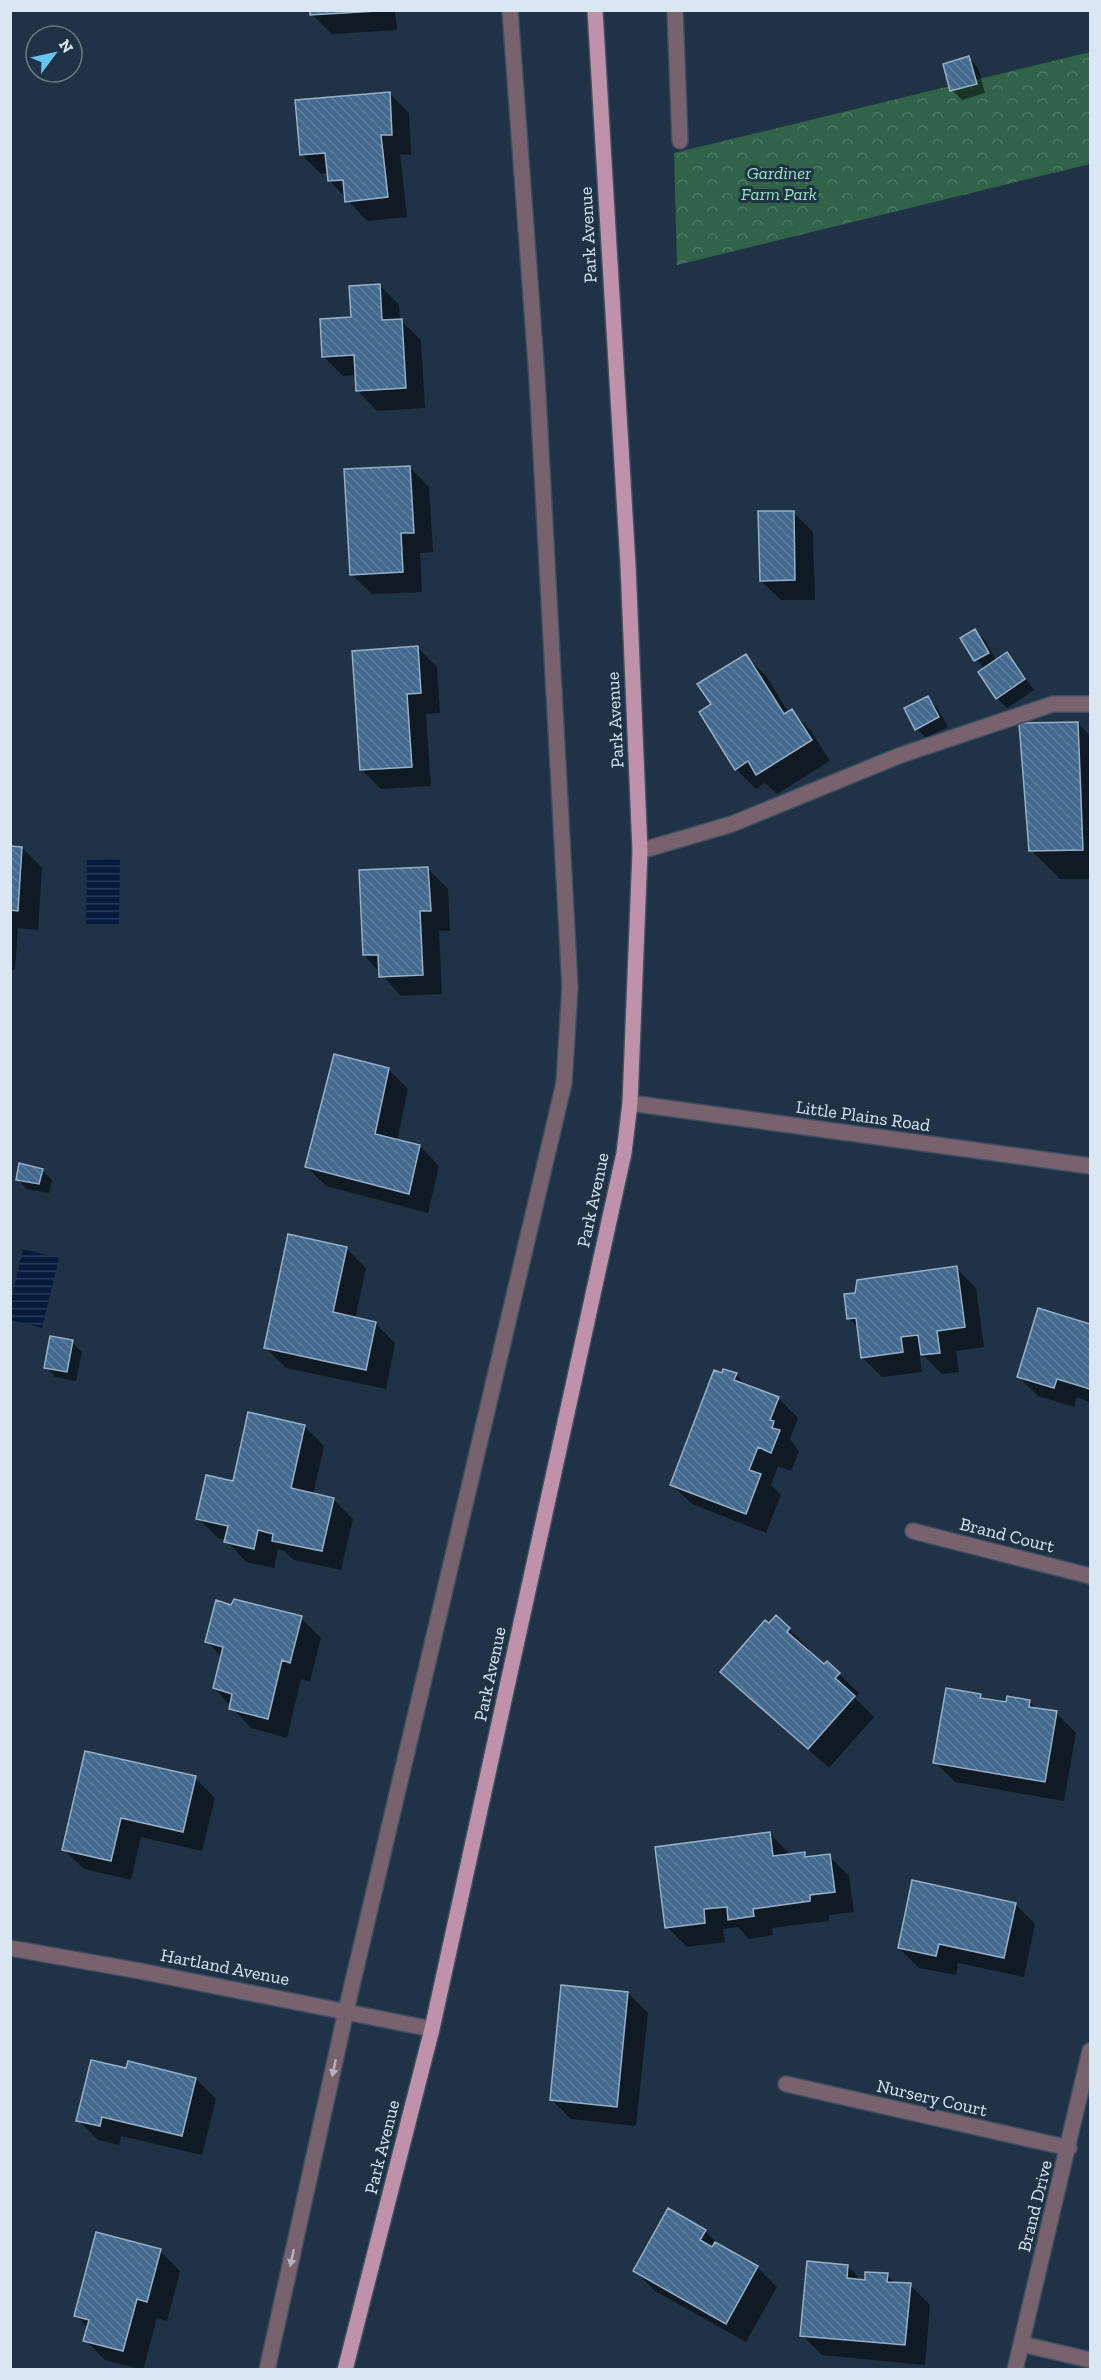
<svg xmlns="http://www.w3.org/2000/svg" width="1101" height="2380" viewBox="0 0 1101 2380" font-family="'Zilla Slab',serif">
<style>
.park{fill:url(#park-crowns)}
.water{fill:url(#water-rules)}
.shadow{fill:#0007}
.building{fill:url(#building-back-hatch);stroke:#97afc6;stroke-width:1.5}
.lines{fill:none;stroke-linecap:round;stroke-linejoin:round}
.minor-casing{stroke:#3d4f62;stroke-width:18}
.major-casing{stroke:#3d4f62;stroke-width:18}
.minor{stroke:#78626e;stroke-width:15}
.major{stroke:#bf92aa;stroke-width:15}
.oneway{fill:#b3b2be}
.labels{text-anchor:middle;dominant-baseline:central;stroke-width:6;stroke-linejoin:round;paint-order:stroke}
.park-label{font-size:18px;font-style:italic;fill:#95e7b9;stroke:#1f3246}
.street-label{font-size:18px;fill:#dae7f3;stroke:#1f3246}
</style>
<defs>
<pattern id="park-crowns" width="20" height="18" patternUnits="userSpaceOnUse" patternTransform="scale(1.5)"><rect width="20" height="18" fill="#316349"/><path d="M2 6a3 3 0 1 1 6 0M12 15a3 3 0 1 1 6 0" fill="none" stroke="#4e7964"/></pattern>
<pattern id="water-rules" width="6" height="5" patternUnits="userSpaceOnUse" patternTransform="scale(1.5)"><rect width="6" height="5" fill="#051a3d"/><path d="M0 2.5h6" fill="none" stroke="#293b5a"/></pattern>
<pattern id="building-back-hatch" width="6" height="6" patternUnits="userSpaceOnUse" patternTransform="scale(1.5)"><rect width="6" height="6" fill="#44698e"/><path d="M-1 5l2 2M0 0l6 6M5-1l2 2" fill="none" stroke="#5e7e9e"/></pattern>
</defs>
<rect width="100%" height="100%" fill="#1f3246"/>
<!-- park -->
<path class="park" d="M 1090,52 L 1090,164 L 677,265 L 674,153 Z"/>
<!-- water -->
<path class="water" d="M 87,858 L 120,859 L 119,924 L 86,924 Z
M 23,1249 L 59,1258 L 42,1328 L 11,1320 L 11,1300 Z"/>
<!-- shadow -->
<path class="shadow" d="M 312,10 L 395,10 L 397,30 L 332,34 L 312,14 Z
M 969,58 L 978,68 L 985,93 L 962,100 L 952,90 Z
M 389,93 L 409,113 L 411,155 L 400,154 L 407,217 L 367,221 L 330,181 L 329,173 L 321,174 L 301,154 Z
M 379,285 L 399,305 L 400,320 L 421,340 L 425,408 L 377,411 L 358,391 L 357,375 L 343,376 L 323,356 Z
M 409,467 L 429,487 L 433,552 L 420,553 L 422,592 L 372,594 L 352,575 Z
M 793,512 L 813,532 L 815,600 L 781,600 L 761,581 Z
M 975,631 L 985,640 L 996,661 L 1007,654 L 1034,690 L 1007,708 L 997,698 L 984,669 L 962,639 Z
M 417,647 L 437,667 L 440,713 L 426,714 L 431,786 L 381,789 L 361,769 Z
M 746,656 L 766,676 L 789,713 L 792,711 L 811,731 L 830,761 L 777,794 L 765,783 L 756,789 L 736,769 L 713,705 Z
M 927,698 L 937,707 L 948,727 L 926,738 L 917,729 Z
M 1078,723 L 1090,736 L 1090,879 L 1060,879 L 1031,850 Z
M 10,846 L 22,848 L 42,868 L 38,930 L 18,928 L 15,970 L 10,969 Z
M 428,869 L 448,889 L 450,931 L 439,931 L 442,994 L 401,996 L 364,955 Z
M 388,1069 L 408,1089 L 397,1141 L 420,1146 L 439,1166 L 428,1213 L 326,1186 L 306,1166 Z
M 42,1170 L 52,1180 L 49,1193 L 27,1189 L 17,1179 Z
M 346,1248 L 366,1268 L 355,1319 L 375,1323 L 395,1343 L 386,1389 L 286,1368 L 266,1348 Z
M 956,1268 L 976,1288 L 984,1347 L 956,1351 L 959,1372 L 942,1374 L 924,1356 L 920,1357 L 922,1372 L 882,1377 L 862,1357 L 859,1328 L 848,1318 Z
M 1039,1310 L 1090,1326 L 1090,1402 L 1077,1397 L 1074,1407 L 1038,1396 L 1018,1376 Z
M 72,1342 L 82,1352 L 76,1381 L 55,1377 L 46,1367 Z
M 723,1375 L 736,1375 L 748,1387 L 778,1398 L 798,1418 L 790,1439 L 799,1451 L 791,1471 L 778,1466 L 771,1485 L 781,1495 L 766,1533 L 692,1504 L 672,1485 Z
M 304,1426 L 324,1446 L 313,1495 L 333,1499 L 353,1519 L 341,1570 L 294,1560 L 284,1551 L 278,1549 L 274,1568 L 246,1562 L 226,1540 L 218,1538 L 198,1518 L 234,1483 Z
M 232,1607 L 301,1618 L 321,1638 L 310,1682 L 301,1679 L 287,1738 L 251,1728 L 214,1688 L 222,1657 L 207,1642 Z
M 789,1629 L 809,1649 L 807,1651 L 824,1666 L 839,1674 L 859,1693 L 855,1698 L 874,1717 L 829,1768 L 722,1672 Z
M 980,1696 L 985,1700 L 1008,1704 L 1029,1701 L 1038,1710 L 1056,1713 L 1076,1733 L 1064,1801 L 955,1782 L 935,1762 Z
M 86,1753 L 195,1778 L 215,1798 L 202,1851 L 141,1837 L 131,1880 L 84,1869 L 64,1850 Z
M 770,1834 L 790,1854 L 804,1853 L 809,1858 L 829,1856 L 849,1876 L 854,1912 L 829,1915 L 829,1921 L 772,1928 L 773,1935 L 749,1939 L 738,1927 L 723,1929 L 725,1942 L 687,1947 L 667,1927 Z
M 1015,1904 L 1035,1924 L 1024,1977 L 958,1963 L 956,1975 L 919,1968 L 899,1948 Z
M 628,1993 L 648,2013 L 636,2126 L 571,2119 L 551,2099 Z
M 127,2070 L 196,2079 L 216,2099 L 202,2155 L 121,2136 L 119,2145 L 98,2140 L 78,2120 Z
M 669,2210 L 705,2231 L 721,2247 L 757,2267 L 777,2287 L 746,2342 L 655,2291 L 635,2271 Z
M 160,2251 L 180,2271 L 167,2321 L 157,2318 L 143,2370 L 105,2360 L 85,2340 L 88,2328 L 76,2315 Z
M 848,2266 L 862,2281 L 887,2275 L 896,2284 L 910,2285 L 930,2305 L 925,2365 L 822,2355 L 802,2335 Z"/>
<!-- building -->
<path class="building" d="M 310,10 L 377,10 L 377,11 L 310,15 Z
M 969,56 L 977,84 L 950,91 L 943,64 Z
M 390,92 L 392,135 L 381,135 L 388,197 L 345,202 L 343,180 L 328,181 L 325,153 L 300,155 L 295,100 Z
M 380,284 L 382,320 L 402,319 L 406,388 L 356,391 L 354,355 L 322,357 L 320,319 L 351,317 L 349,286 Z
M 410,466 L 414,533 L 401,533 L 403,572 L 350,575 L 344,469 Z
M 758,511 L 794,511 L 795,580 L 760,581 Z
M 975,629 L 989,653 L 974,661 L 960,638 Z
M 418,646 L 421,693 L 407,694 L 412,767 L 360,770 L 352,651 Z
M 1007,652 L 1025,679 L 996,699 L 978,672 Z
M 746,654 L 784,714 L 792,709 L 812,740 L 756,775 L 748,761 L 735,770 L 699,712 L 711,704 L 697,684 Z
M 928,696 L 939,717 L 915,730 L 904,708 Z
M 1078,722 L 1083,850 L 1029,851 L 1019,723 Z
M 10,846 L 22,847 L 18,911 L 10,910 Z
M 428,867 L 431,911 L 420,911 L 423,975 L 379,977 L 378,955 L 363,955 L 359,870 Z
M 334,1054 L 389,1068 L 375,1134 L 420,1145 L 409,1194 L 305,1167 Z
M 19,1163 L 43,1169 L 39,1184 L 16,1180 Z
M 288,1234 L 347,1247 L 333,1312 L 376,1322 L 366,1370 L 264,1348 Z
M 957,1266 L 965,1327 L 937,1331 L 940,1353 L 921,1355 L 918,1335 L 901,1337 L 903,1352 L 861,1358 L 856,1318 L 847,1319 L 844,1294 L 855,1293 L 857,1280 Z
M 1038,1308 L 1090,1324 L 1090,1389 L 1057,1379 L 1054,1388 L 1017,1377 Z
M 50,1336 L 73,1340 L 67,1372 L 44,1368 Z
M 723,1369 L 737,1373 L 734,1380 L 779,1397 L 770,1420 L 774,1421 L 772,1428 L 780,1430 L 771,1453 L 758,1447 L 749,1470 L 761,1474 L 746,1514 L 670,1485 L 714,1370 L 722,1373 Z
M 248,1412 L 305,1425 L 291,1488 L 334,1498 L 322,1551 L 272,1541 L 273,1534 L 258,1530 L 254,1549 L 224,1542 L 228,1526 L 196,1519 L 206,1475 L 233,1481 Z
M 234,1599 L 302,1616 L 290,1663 L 282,1660 L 268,1719 L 229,1709 L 232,1694 L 213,1688 L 223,1647 L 205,1642 L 216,1600 L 231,1605 Z
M 776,1615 L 790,1628 L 787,1632 L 824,1664 L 827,1661 L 840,1673 L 835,1678 L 855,1696 L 808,1749 L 720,1672 L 765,1620 L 769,1623 Z
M 946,1688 L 981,1694 L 980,1698 L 1006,1702 L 1007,1696 L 1030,1700 L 1029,1707 L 1057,1711 L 1045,1782 L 933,1763 Z
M 85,1751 L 196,1776 L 183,1832 L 121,1818 L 111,1861 L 62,1850 Z
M 770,1832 L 773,1856 L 805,1852 L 805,1857 L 830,1854 L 835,1892 L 810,1895 L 810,1901 L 753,1909 L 754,1916 L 728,1920 L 727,1907 L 704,1909 L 705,1923 L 665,1928 L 655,1847 Z
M 912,1880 L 1016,1903 L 1004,1958 L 939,1944 L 936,1956 L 898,1948 Z
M 561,1985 L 628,1992 L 617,2107 L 550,2100 Z
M 91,2060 L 126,2068 L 128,2061 L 196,2078 L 182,2136 L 102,2117 L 100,2126 L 76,2121 Z
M 668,2208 L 706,2230 L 700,2240 L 712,2247 L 715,2242 L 758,2266 L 726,2324 L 633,2271 Z
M 96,2232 L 161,2249 L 147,2302 L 137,2299 L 123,2351 L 83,2341 L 89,2320 L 74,2316 Z
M 807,2261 L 848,2265 L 847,2278 L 865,2280 L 865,2272 L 888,2273 L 887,2282 L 911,2283 L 905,2345 L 800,2336 Z"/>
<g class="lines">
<!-- minor casing -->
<g class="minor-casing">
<path id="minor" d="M 675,10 L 680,141
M 640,851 L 732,824 L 901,755 L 1053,704 L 1090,704
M 630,1103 L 1090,1166
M 913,1531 L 1090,1576
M 10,1948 L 140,1971 L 432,2029
M 786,2084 L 1069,2148
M 1022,2344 L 1090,2360
M 267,2370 L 346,2011 L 564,1083 L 570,987 L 537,378 L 510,10
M 1015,2370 L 1090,2051"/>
</g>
<!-- major casing -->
<g class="major-casing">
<path id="major" d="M 345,2370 L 432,2029 L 624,1153 L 630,1103 L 640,851 L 628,565 L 595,10"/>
</g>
<!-- minor -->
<use href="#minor" class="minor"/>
<!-- major -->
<use href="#major" class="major"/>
</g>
<!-- one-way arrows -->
<defs><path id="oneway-solid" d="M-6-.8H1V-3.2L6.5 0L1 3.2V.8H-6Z" transform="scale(1.5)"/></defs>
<g class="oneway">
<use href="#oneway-solid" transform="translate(334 2068) rotate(102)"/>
<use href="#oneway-solid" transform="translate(292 2258) rotate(102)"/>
</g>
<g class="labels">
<!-- park labels -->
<g class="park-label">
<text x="779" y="173">Gardiner<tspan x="779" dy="21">Farm Park</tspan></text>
</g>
<!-- street labels -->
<g class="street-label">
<text transform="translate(588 235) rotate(-93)">Park Avenue</text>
<text transform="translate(615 720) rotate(-93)">Park Avenue</text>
<text transform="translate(863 1116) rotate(8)">Little Plains Road</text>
<text transform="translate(593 1200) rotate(-78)">Park Avenue</text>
<text transform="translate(1007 1535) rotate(14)">Brand Court</text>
<text transform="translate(490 1674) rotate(-78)">Park Avenue</text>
<text transform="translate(225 1967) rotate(11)">Hartland Avenue</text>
<text transform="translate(932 2098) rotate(13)">Nursery Court</text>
<text transform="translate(382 2147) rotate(-76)">Park Avenue</text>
<text transform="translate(1035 2206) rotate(-76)">Brand Drive</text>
</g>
</g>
<!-- border -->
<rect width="1101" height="2380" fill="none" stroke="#dae7f3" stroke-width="24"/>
<!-- north arrow -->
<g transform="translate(54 54) rotate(57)"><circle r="28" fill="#1f3246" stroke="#6a7a8b" stroke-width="1.5"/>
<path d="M0-4.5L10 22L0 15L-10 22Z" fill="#65c5ee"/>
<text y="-9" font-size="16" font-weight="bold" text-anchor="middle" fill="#dae7f3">N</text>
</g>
</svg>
